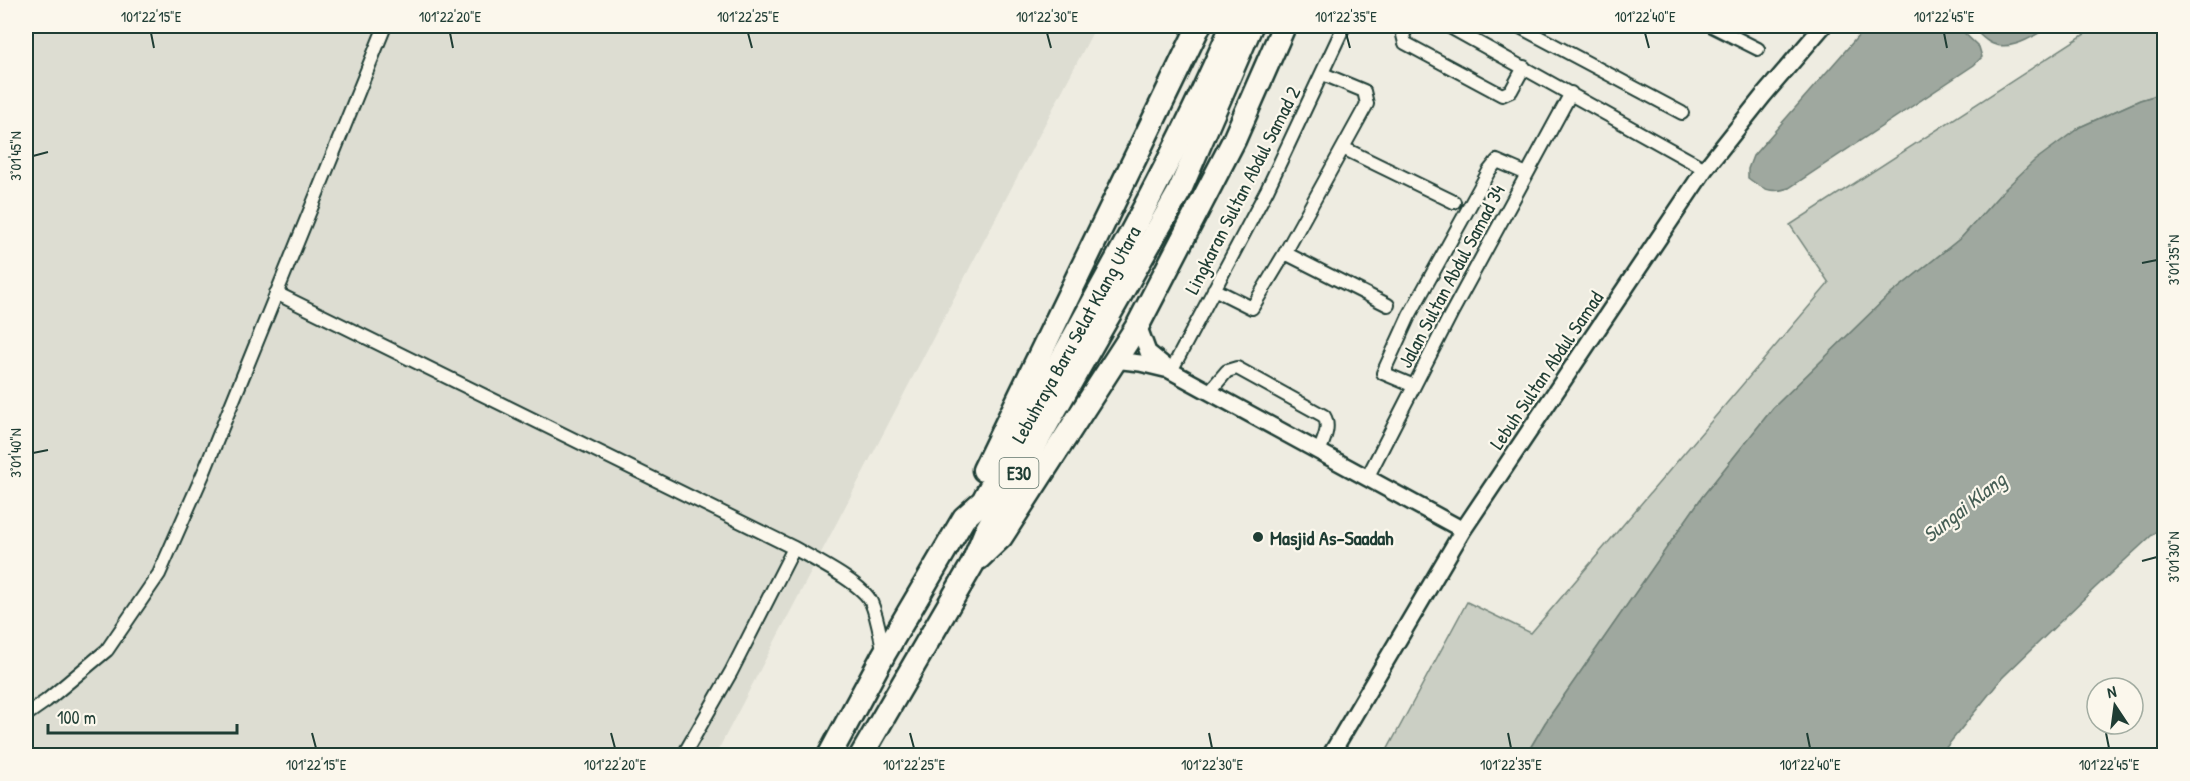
<svg xmlns="http://www.w3.org/2000/svg" width="2190" height="781" viewBox="0 0 2190 781" font-family="'Patrick Hand',sans-serif">
<style>
.built{fill:#ddddd2}
.green{fill:#cbcfc4;stroke:#75867c;stroke-width:1.5}
.water{fill:#9fa89f;stroke:#6c7d74;stroke-width:1.5}
.lines{fill:none;stroke-linecap:round;stroke-linejoin:round}
.minor-casing{stroke:#1f3d34;stroke-width:16}
.tertiary-casing{stroke:#1f3d34;stroke-width:20}
.motorway-casing{stroke:#1f3d34;stroke-width:27}
.minor{stroke:#fbf7ec;stroke-width:12}
.tertiary{stroke:#fbf7ec;stroke-width:15}
.motorway{stroke:#fbf7ec;stroke-width:22}
.ticks{fill:none;stroke:#1f3d34;stroke-width:2}
.poi-dot{fill:#1f3d34;stroke:#fbf7ec;stroke-width:2}
.labels{text-anchor:middle;dominant-baseline:central;stroke-width:4.5;stroke-linejoin:round;paint-order:stroke}
.shield{fill:#fbf7ec;stroke:#61756b;stroke-width:1.5}
.shield-label{font-size:18px;font-weight:bold;fill:#1f3d34}
.street-label{font-size:20px;fill:#1f3d34;stroke:#fbf7ec}
.poi-label{font-size:20px;font-weight:bold;fill:#1f3d34;stroke:#fbf7ec;text-anchor:start}
.water-label{font-size:21px;font-style:italic;fill:#455d54;stroke:#fbf7ec}
.neatline{fill:none;stroke:#1f3d34;stroke-width:2}
.ticks-label{font-size:15px;text-anchor:middle;fill:#1f3d34}
</style>
<rect width="100%" height="100%" fill="#eeece1"/>
<filter id="ink" filterUnits="userSpaceOnUse"><feTurbulence type="fractalNoise" baseFrequency=".0167" numOctaves="2"/><feDisplacementMap in="SourceGraphic" scale="12" xChannelSelector="R" yChannelSelector="G"/><feConvolveMatrix kernelMatrix="1 2 1 2 8 2 1 2 1" color-interpolation-filters="sRGB"/></filter>
<g filter="url(#ink)">
<!-- built -->
<path class="built" d="M 26,26 L 1096,26 L 715,756 L 26,755 Z"/>
<!-- green -->
<path class="green" d="M 2097,26 L 2164,26 L 2164,93 L 2140,100 L 2080,127 L 2003,191 L 1962,237 L 1885,299 L 1773,408 L 1702,497 L 1545,723 L 1526,755 L 1384,756 L 1467,602 L 1531,633 L 1829,283 L 1790,225 Z"/>
<!-- water -->
<path class="water" d="M 1867,26 L 1957,26 L 1979,47 L 1982,57 L 1974,65 L 1789,188 C 1771,194 1762,189 1748,178 L 1748,169 L 1753,156 Z
M 1971,26 L 2052,26 C 2034,35 2010,54 1989,42 C 1982,38 1976,31 1971,26 Z
M 2164,93 L 2164,524 L 2096,587 L 2003,677 L 1940,755 L 1526,755 L 1545,723 L 1702,497 L 1773,408 L 1885,299 L 1962,237 L 2003,191 L 2034,161 L 2080,127 L 2140,100 Z"/>
<g class="lines">
<!-- minor casing -->
<g class="minor-casing">
<path id="minor" d="M 1408,26 L 1403,35 L 1405,43 L 1502,95 L 1511,91 L 1524,67
M 1448,26 L 1705,169
M 1518,26 L 1682,113
M 1712,26 L 1758,49
M 1343,148 L 1454,202
M 1285,253 L 1388,305
M 1214,289 L 1252,308 L 1285,253 L 1367,104 L 1364,91 L 1323,74
M 276,293 L 794,548 C 813,559 862,583 871,602 C 878,618 880,636 884,653
M 1171,371 L 1267,190 L 1344,26
M 1414,386 L 1383,373 L 1409,316 L 1489,171 L 1497,161 L 1527,174
M 1209,392 L 1227,371 L 1237,368 L 1324,416 C 1331,427 1323,441 1319,452
M 1367,478 L 1451,314 L 1571,93
M 26,715 L 46,701 L 107,650 L 159,574 L 204,472 L 385,26
M 683,756 L 731,672 L 794,548"/>
</g>
<!-- tertiary casing -->
<g class="tertiary-casing">
<path id="tertiary" d="M 1138,325 L 1148,352 L 1171,371 L 1463,530
M 1114,360 L 1140,363 L 1165,369
M 1330,756 L 1463,530 L 1705,169 L 1763,96 L 1823,26"/>
</g>
<!-- motorway casing -->
<g class="motorway-casing">
<g id="motorway">
<path d="M 984,470 L 1199,26"/>
<path d="M 979,558 L 1001,537 L 1138,325 L 1234,140 L 1284,26"/>
<path id="s1" d="M 829,756 L 884,654 L 964,518 L 983,501 C 1068,345 1162,189 1232,26"/>
<path d="M 861,756 L 972,565 L 986,531 L 1179,192 L 1251,26"/>
</g>
</g>
<!-- minor -->
<use href="#minor" class="minor"/>
<!-- tertiary -->
<use href="#tertiary" class="tertiary"/>
<!-- motorway -->
<use href="#motorway" class="motorway"/>
</g>
</g>
<!-- ticks -->
<path class="ticks" d="M 151,33 L 154,48M 450,33 L 453,48M 748,33 L 752,48M 1047,33 L 1051,48M 1346,33 L 1350,48M 1645,33 L 1649,48M 1944,33 L 1947,48M 33,156 L 48,152M 2142,263 L 2157,260M 33,453 L 48,450M 2142,561 L 2157,557M 312,733 L 316,748M 611,733 L 615,748M 910,733 L 914,748M 1209,733 L 1212,748M 1508,733 L 1511,748M 1807,733 L 1810,748M 2106,733 L 2109,748"/>
<!-- markers -->
<circle class="poi-dot" cx="1258" cy="537" r="6"/>
<g class="labels">
<!-- shield labels -->
<rect class="shield" x="999.5" y="458" width="39" height="30" rx="4.5"/>
<g class="shield-label">
<text x="1019" y="473">E30</text>
</g>
<!-- street labels -->
<g class="street-label">
<text transform="translate(1242 190) rotate(-63)">Lingkaran Sultan Abdul Samad 2</text>
<text transform="translate(1451 276) rotate(-62)">Jalan Sultan Abdul Samad 34</text>
<text stroke="none"><textPath href="#s1" startOffset="490">Lebuhraya Baru Selat Klang Utara</textPath></text>
<text transform="translate(1546 370) rotate(-56)">Lebuh Sultan Abdul Samad</text>
</g>
<!-- poi labels -->
<g class="poi-label">
<text x="1270" y="537">Masjid As-Saadah</text>
</g>
<!-- water labels -->
<g class="water-label">
<text transform="translate(1964 507) rotate(-38)">Sungai Klang</text>
</g>
</g>
<!-- margin -->
<rect width="2190" height="781" fill="none" stroke="#fbf7ec" stroke-width="66"/>
<!-- north arrow -->
<g transform="translate(2115 706) rotate(347)"><circle r="28" fill="#fbf7ec" stroke="#a3ada2" stroke-width="1.5"/>
<path d="M0-4.5L10 22L0 15L-10 22Z" fill="#1f3d34"/>
<text y="-9" font-size="16" font-weight="bold" text-anchor="middle" fill="#1f3d34">N</text>
</g>
<!-- scale -->
<path d="M48 724v9h189v-9" fill="none" stroke="#1f3d34" stroke-width="3"/>
<text x="57" y="724" font-size="18" fill="#1f3d34" stroke="#fbf7ec" stroke-width="4.5" paint-order="stroke">100 m</text>
<rect x="33" y="33" width="2124" height="715" class="neatline"/>
<g class="ticks-label">
<text x="151" y="22">101°22'15"E</text>
<text x="450" y="22">101°22'20"E</text>
<text x="748" y="22">101°22'25"E</text>
<text x="1047" y="22">101°22'30"E</text>
<text x="1346" y="22">101°22'35"E</text>
<text x="1645" y="22">101°22'40"E</text>
<text x="1944" y="22">101°22'45"E</text>
<text transform="translate(16 156) rotate(-90)" y="5">3°01'45"N</text>
<text transform="translate(2174 260) rotate(-90)" y="5">3°01'35"N</text>
<text transform="translate(16 453) rotate(-90)" y="5">3°01'40"N</text>
<text transform="translate(2174 557) rotate(-90)" y="5">3°01'30"N</text>
<text x="316" y="770">101°22'15"E</text>
<text x="615" y="770">101°22'20"E</text>
<text x="914" y="770">101°22'25"E</text>
<text x="1212" y="770">101°22'30"E</text>
<text x="1511" y="770">101°22'35"E</text>
<text x="1810" y="770">101°22'40"E</text>
<text x="2109" y="770">101°22'45"E</text>
</g>
</svg>
